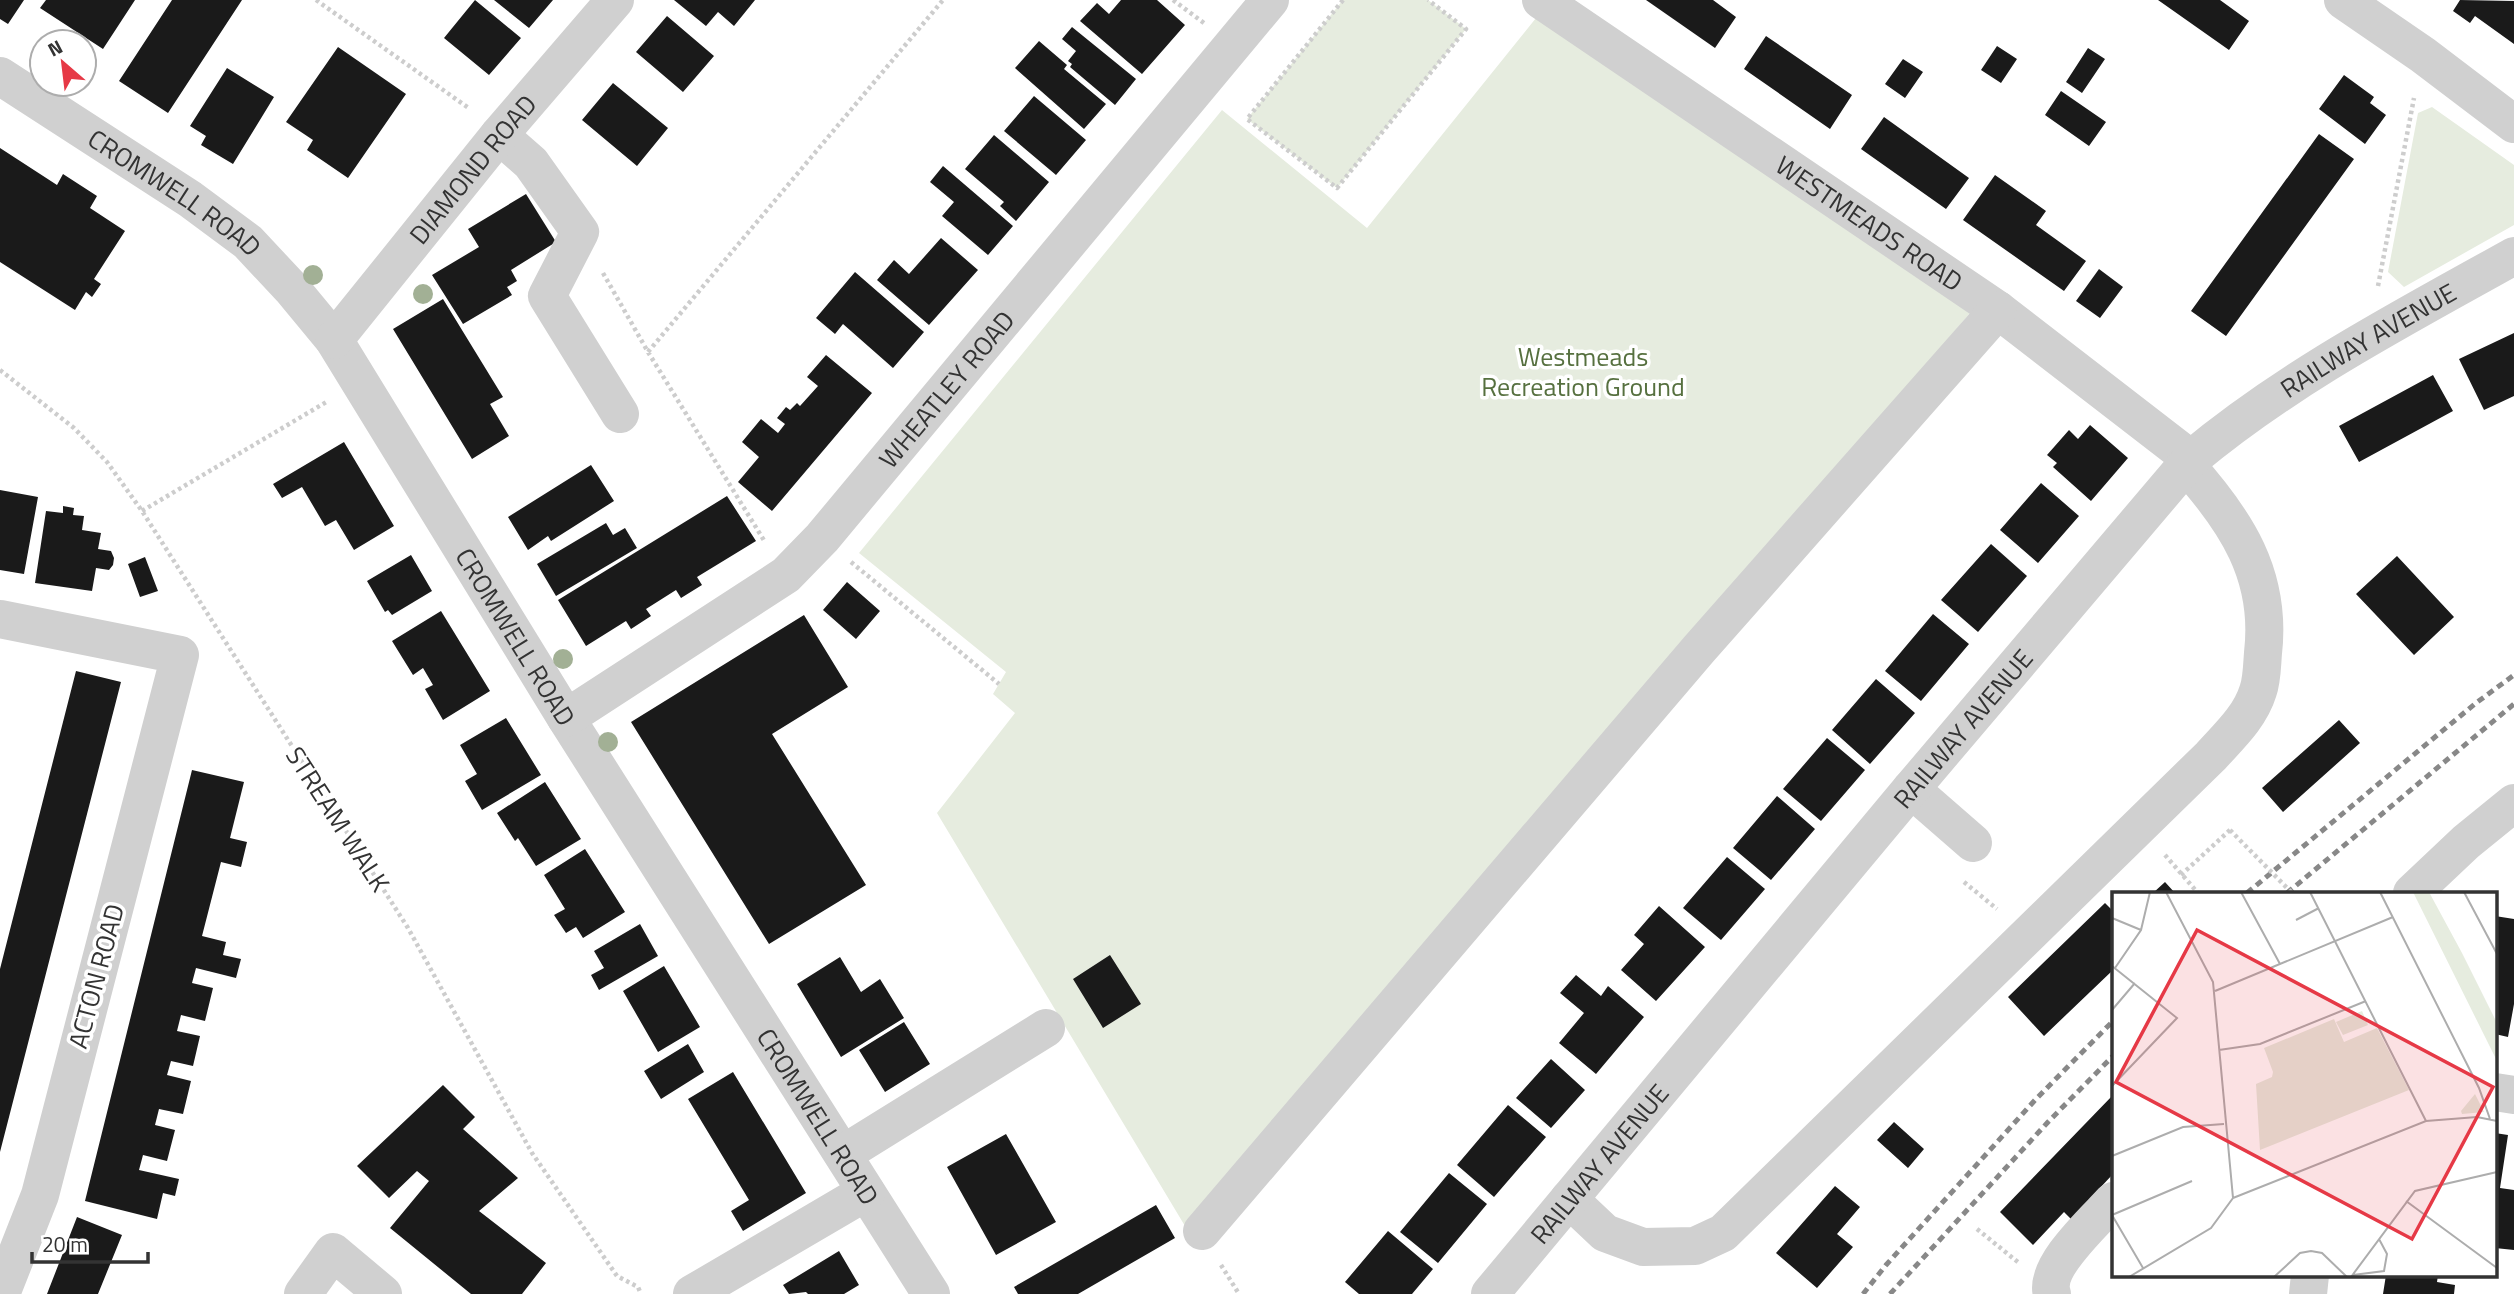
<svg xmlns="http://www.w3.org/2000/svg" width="2514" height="1294" viewBox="0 0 2514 1294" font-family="'Titillium Web',sans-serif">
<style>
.green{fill:#e6ecdf}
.building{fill:#1a1a1a}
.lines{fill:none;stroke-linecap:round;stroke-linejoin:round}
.path{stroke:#cdcdcd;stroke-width:4.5;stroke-dasharray:3.5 3.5;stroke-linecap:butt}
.minor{stroke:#d0d0d0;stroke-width:38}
.rail{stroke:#888;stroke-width:5;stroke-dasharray:7 5;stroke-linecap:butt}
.path-bridge{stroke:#cdcdcd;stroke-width:4.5;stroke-dasharray:3.5 3.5;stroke-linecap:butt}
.tree{fill:#a2b095}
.labels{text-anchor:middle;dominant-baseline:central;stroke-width:7;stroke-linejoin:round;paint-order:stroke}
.street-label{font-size:26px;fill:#333;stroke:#fff}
.park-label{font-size:26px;fill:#56703f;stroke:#fff}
.inset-road{fill:none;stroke:#adadad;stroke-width:2}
.view{fill:#e63946;fill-opacity:0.15;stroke:#e63946;stroke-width:3.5}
.inset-edge{fill:none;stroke:#333;stroke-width:3.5}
</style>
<rect width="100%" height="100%" fill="#fff"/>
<!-- green -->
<path class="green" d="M 1343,0 L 1428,0 L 1466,29 L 1337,188 L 1247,119 Z
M 1536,18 L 1970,313 L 1191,1236 L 937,813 L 1015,713 L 993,694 L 1006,672 L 859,553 L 1222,110 L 1367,228 Z
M 2432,107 L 2514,165 L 2514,225 L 2404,287 L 2388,272 L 2418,113 Z"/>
<!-- building -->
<path class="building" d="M 0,0 L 24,0 L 8,24 L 0,19 Z
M 46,0 L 135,0 L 103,49 L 40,8 Z
M 172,0 L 242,0 L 168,113 L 119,81 Z
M 475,0 L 521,38 L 489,75 L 444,38 Z
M 494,0 L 553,0 L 529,28 Z
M 674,0 L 755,0 L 734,26 L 718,12 L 706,26 Z
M 1121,0 L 1157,0 L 1185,25 L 1142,74 L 1080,21 L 1097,3 L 1109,14 Z
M 1646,0 L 1713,0 L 1736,17 L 1715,48 Z
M 2158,0 L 2220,0 L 2249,21 L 2229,50 Z
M 2460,0 L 2514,1 L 2514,44 L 2475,16 L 2470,23 L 2453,11 Z
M 667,16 L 714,56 L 683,92 L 636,52 Z
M 1072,27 L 1136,79 L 1115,105 L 1070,67 L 1072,64 L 1068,61 L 1076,51 L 1062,39 Z
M 1766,36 L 1852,95 L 1830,129 L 1744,69 Z
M 1039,41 L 1067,65 L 1064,69 L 1106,104 L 1084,129 L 1015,68 Z
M 1997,46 L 2017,59 L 2001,83 L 1981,70 Z
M 338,47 L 406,94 L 348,178 L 307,150 L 313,140 L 286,122 Z
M 2088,48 L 2105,59 L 2082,93 L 2066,82 Z
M 1903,59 L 1923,72 L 1905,98 L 1885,84 Z
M 227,68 L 274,97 L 233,164 L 201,145 L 206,136 L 190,126 Z
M 2344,75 L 2374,97 L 2370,103 L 2386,115 L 2365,144 L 2319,109 Z
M 613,83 L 668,128 L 637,166 L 582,120 Z
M 2061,91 L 2106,122 L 2089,146 L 2045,115 Z
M 1034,96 L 1086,140 L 1056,175 L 1004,131 Z
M 1884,117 L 1969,178 L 1946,209 L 1861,149 Z
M 2319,134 L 2354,159 L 2226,336 L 2191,311 Z
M 994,135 L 1049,182 L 1016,221 L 1000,206 L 1004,202 L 965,169 Z
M 0,148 L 57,185 L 63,174 L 97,196 L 90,208 L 125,231 L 94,279 L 101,284 L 92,297 L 86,292 L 75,310 L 0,262 Z
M 943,166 L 1013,226 L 988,255 L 942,216 L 954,202 L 930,182 Z
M 1995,175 L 2046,211 L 2036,225 L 2086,261 L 2064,291 L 1963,220 Z
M 526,194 L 556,242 L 511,270 L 517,281 L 507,287 L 512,295 L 463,324 L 432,275 L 479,247 L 468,229 Z
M 941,238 L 978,270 L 929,325 L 877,280 L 894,260 L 909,274 Z
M 2099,269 L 2123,287 L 2100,318 L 2076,301 Z
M 855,272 L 924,332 L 893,368 L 843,324 L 835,334 L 816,318 Z
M 443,299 L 503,397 L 490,404 L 509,436 L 472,459 L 393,329 Z
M 2514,333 L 2514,396 L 2484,410 L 2459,359 Z
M 826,355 L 872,393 L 772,511 L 738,482 L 759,457 L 742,442 L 761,419 L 778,433 L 785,424 L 777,418 L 786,407 L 790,410 L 797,403 L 800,406 L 818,386 L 807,377 Z
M 2433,375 L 2453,411 L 2359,462 L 2339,426 Z
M 2090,425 L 2128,458 L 2091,501 L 2053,467 L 2057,463 L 2047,455 L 2069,430 L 2078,439 Z
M 344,442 L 394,526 L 354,550 L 336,520 L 325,526 L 302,487 L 282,498 L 273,484 Z
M 591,465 L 614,501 L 551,541 L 548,536 L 528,550 L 508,517 Z
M 2041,483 L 2079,516 L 2038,563 L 2000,530 Z
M 0,490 L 38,497 L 24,574 L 0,570 Z
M 727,496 L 756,541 L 697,577 L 702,585 L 681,598 L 676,590 L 646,609 L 651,616 L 631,629 L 626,621 L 586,646 L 558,600 Z
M 63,506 L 74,508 L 73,515 L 84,516 L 82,530 L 101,533 L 98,549 L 111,551 L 114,558 L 113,565 L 109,570 L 96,568 L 92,591 L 35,583 L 46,511 L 63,513 Z
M 606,523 L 613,535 L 625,528 L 637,548 L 556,596 L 537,564 Z
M 1991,544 L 2027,576 L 1978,632 L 1941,600 Z
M 411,555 L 432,591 L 392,615 L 388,610 L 385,612 L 367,581 Z
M 2397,556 L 2454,617 L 2414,655 L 2356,594 Z
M 145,557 L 158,591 L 140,597 L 128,564 Z
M 847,582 L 880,611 L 856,639 L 823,610 Z
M 441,611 L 490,691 L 443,720 L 425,689 L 433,685 L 423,668 L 413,675 L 392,641 Z
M 1933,614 L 1969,644 L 1921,701 L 1885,671 Z
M 804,615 L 848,687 L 772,734 L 866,885 L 769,944 L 631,722 Z
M 76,671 L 121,682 L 0,1152 L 0,969 Z
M 1876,679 L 1915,713 L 1870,764 L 1832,730 Z
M 506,718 L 541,775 L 482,810 L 465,781 L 477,774 L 460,745 Z
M 2339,720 L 2360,743 L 2283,812 L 2262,788 Z
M 1827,738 L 1865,770 L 1821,821 L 1783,789 Z
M 192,770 L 244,782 L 230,838 L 247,842 L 241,867 L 221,862 L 202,936 L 226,942 L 223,955 L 241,959 L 236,978 L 196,968 L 192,983 L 213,988 L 205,1021 L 181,1015 L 177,1031 L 200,1036 L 193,1066 L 171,1061 L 167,1075 L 191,1081 L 183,1114 L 159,1109 L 155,1125 L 175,1130 L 167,1161 L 143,1155 L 139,1170 L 179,1179 L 175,1196 L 163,1193 L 157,1219 L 85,1201 Z
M 545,782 L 581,839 L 536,866 L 518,838 L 515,841 L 497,813 Z
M 1777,796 L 1815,829 L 1771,880 L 1733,848 Z
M 585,849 L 625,912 L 583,938 L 576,927 L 566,933 L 554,915 L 565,909 L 544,875 Z
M 1727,857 L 1765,889 L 1721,940 L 1683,908 Z
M 2165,882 L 2175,893 L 2153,893 Z
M 2105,903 L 2113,911 L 2113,970 L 2044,1036 L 2008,997 Z
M 1659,906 L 1705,947 L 1656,1001 L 1621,970 L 1644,944 L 1634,935 Z
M 2495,916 L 2514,919 L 2514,1004 L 2508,1037 L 2495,1034 Z
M 640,924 L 658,956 L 599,990 L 591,975 L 604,968 L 594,951 Z
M 1110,955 L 1141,1004 L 1103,1028 L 1073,979 Z
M 840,957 L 861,992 L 880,979 L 904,1018 L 841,1057 L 797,984 Z
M 664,966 L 700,1027 L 658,1052 L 623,991 Z
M 1576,975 L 1601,996 L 1608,986 L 1644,1017 L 1596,1074 L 1559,1043 L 1584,1013 L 1560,993 Z
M 904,1022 L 930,1064 L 885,1092 L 859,1050 Z
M 688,1044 L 704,1072 L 661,1099 L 644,1071 Z
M 1551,1059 L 1585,1090 L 1551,1128 L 1516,1098 Z
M 733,1072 L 806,1193 L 743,1231 L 731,1211 L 749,1200 L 688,1099 Z
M 443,1085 L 475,1117 L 463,1129 L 518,1178 L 479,1211 L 546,1263 L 522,1294 L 471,1294 L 390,1228 L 429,1181 L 417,1171 L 389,1198 L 357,1166 Z
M 2113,1095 L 2113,1174 L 2071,1219 L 2064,1212 L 2033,1245 L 2000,1212 Z
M 1508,1105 L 1546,1137 L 1494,1197 L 1457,1165 Z
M 1894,1122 L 1924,1149 L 1908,1168 L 1877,1140 Z
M 2495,1133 L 2508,1135 L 2500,1188 L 2514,1190 L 2514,1250 L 2495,1248 Z
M 1006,1134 L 1056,1222 L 996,1255 L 947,1167 Z
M 1449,1173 L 1487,1204 L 1438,1263 L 1400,1232 Z
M 1835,1186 L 1860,1207 L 1837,1234 L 1853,1247 L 1817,1288 L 1776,1253 Z
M 1156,1205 L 1175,1238 L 1078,1294 L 1018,1294 L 1014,1287 Z
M 77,1217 L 122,1235 L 98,1294 L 47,1294 Z
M 1388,1231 L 1433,1269 L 1412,1294 L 1359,1294 L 1345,1282 Z
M 839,1251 L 859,1285 L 844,1294 L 808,1294 L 806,1292 L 789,1294 L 783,1285 Z
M 2386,1275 L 2438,1275 L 2437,1282 L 2455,1285 L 2454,1294 L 2383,1294 Z"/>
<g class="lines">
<!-- path -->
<path class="path" d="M 316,0 L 470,109
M 1173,0 L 1204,23
M 1343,0 L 1247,119 L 1337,188 L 1466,29 L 1428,0
M 603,273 L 648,352 L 765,542
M 2378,286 L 2414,98
M 648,352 L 943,0
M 0,370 L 74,428 L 107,462 L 142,511 L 408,928 L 532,1153 L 617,1276 L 638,1287 L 641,1294
M 142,511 L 328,401
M 851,562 L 999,684
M 2165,855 L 2198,893
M 2181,875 L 2230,830
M 1964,882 L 1997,909
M 1977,1229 L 2019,1263
M 1221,1265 L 1239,1294"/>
<!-- minor -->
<g class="minor">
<path id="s1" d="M 1541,0 L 1998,310 L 2191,459"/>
<path d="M 2343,0 L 2423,55 L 2514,124"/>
<path id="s2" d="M 0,76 L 190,199 L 248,242 L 291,288 L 334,340 L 566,718 L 931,1294"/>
<path d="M 499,135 L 531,163 L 580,232 L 547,296 L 620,414"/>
<path id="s3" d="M 334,340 L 499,135 L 615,0"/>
<path d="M 0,619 L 180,655 L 40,1195 L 1,1294"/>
<path id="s4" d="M 566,718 L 786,575 L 822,538 L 1270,0"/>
<path d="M 1911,789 L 1973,843"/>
<path d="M 2412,893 L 2466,842 L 2514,803"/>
<path d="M 2495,1092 L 2514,1095"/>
<path d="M 843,1154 L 1046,1028"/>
<path d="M 1569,1199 L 1605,1233 L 1643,1247 L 1695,1246 L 1723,1233 L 2211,756 C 2229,736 2250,717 2258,691 C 2262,680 2262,665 2263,653 C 2272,575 2236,521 2186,465"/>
<path d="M 1202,1231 L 1699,649 L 1998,310"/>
<path d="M 303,1294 L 333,1252 L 383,1294"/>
<path d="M 692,1294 L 866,1192"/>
<path id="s5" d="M 1490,1294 L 1911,789 L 2191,459 C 2289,377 2403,318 2514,256"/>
<path d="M 2052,1294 C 2043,1267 2096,1220 2113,1201"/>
<path d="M 2308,1294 L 2310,1275"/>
</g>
<!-- rail -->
<path class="rail" d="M 2247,893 L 2476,703 L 2514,675
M 2287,893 L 2514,704
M 1863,1294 L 1886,1265 L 2036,1099 L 2113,1021
M 1890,1294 L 2048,1122 L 2113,1056"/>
<!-- path-bridge -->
<path class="path-bridge" d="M 2230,830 L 2292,893"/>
</g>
<!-- trees -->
<g class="tree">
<circle cx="313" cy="275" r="10"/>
<circle cx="423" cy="294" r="10"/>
<circle cx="563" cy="659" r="10"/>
<circle cx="608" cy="742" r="10"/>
</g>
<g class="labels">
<!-- street labels -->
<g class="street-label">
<text stroke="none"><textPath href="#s3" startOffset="220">DIAMOND ROAD</textPath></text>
<text stroke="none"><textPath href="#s2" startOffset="210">CROMWELL ROAD</textPath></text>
<text stroke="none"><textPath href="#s1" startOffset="397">WESTMEADS ROAD</textPath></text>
<text stroke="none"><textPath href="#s5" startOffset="1304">RAILWAY AVENUE</textPath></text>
<text stroke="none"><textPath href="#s4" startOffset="508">WHEATLEY ROAD</textPath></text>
<text stroke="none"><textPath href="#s2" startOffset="777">CROMWELL ROAD</textPath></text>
<text stroke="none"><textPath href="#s5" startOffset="737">RAILWAY AVENUE</textPath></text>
<text transform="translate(338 819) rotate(57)">STREAM WALK</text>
<text transform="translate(96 976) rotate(-75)">ACTON ROAD</text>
<text stroke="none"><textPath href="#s2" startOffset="1344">CROMWELL ROAD</textPath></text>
<text stroke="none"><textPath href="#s5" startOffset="170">RAILWAY AVENUE</textPath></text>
</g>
<!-- park labels -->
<g class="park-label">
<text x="1583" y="356">Westmeads<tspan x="1583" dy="30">Recreation Ground</tspan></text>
</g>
</g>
<!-- overview -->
<g transform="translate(2112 892)">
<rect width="385" height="385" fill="#fff"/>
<path d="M 301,0 L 317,0 L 350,61 L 385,131 L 385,169 ZM 250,119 L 256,133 L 231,143 L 224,130 ZM 222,127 L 232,150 L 265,136 L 297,198 L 148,258 L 144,192 L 160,185 L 161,180 L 152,156 ZM 363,202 L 372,220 L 350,222 L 349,219 Z" fill="#e6ecdf"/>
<path class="inset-road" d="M 129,0 L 168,72M 198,0 L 314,229M 268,0 L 367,196 L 378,227M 352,0 L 385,62M 0,26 L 29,38M 184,28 L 207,16M 0,74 L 65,126 L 0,194M 3,76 L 29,38 L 38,0M 103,99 L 281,25M 0,118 L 23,91M 107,158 L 148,152 L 254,109M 0,264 L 71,235 L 112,232M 121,306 L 314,229 L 365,225 L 385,229M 294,309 L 385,376M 0,323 L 80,289M 0,323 L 31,376M 241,383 L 272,379 L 275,362 L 267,347M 17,385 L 99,336 L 121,306 L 101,90 L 54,0M 162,385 L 188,361 L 199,359 L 210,361 L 235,385M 239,385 L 303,299 L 385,280"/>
<path class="view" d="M 85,38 L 381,195 L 300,347 L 4,190 Z"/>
<rect width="385" height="385" class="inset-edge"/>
</g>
<!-- north arrow -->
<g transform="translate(63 63) rotate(332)"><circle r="33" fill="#ffffff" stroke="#adadad" stroke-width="2"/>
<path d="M0-5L12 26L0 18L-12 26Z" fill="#e63946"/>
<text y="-10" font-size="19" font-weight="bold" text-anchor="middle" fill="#333333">N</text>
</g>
<!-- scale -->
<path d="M32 1252v10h116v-10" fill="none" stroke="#333333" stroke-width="3.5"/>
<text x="42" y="1252" font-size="21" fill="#333333" stroke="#ffffff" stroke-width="5" paint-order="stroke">20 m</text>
</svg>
